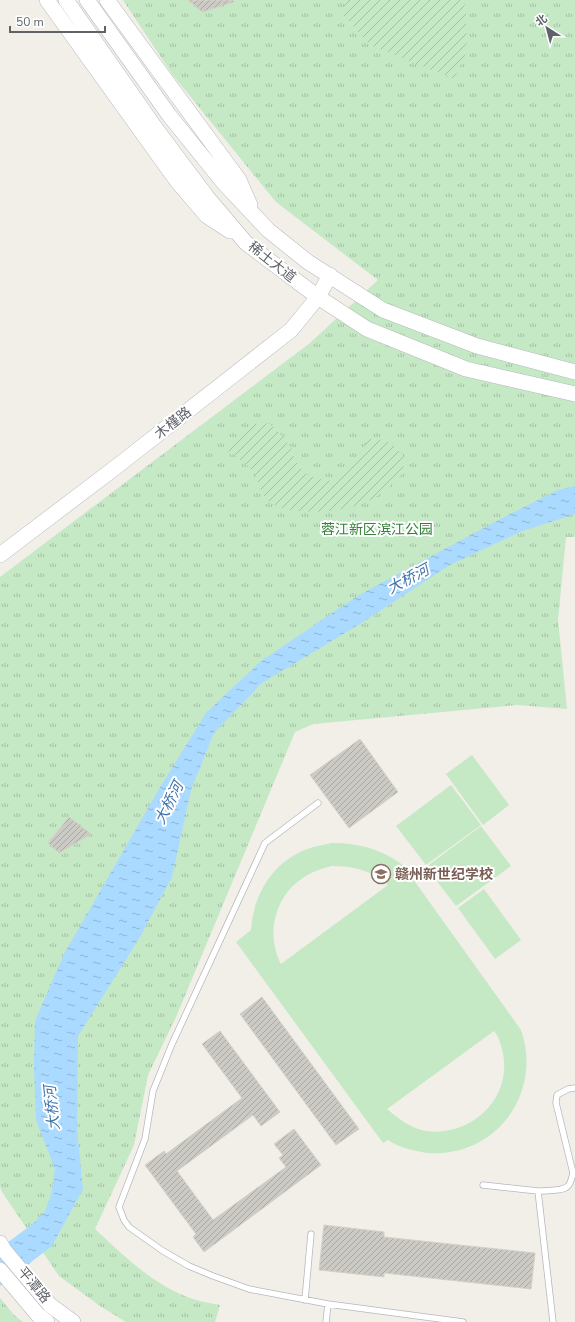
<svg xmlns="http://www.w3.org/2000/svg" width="575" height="1322" viewBox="0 0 575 1322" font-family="'Nunito Sans','Noto Sans SC',sans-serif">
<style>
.grass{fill:#c5e8c5;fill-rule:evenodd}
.park{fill:url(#park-tufts)}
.garden{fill:url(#garden-furrows)}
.water{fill:url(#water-ripples)}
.building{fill:url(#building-hatch);stroke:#d6d1c6}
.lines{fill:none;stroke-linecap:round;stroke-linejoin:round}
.lane-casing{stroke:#b5b8bc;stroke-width:7}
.secondary-casing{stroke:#b6babf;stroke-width:16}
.lane{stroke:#fff;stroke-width:5.5}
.secondary{stroke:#fff;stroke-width:15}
.labels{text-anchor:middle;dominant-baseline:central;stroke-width:4;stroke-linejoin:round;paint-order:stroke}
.street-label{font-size:14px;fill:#5f6368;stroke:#fff}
.park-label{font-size:14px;fill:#348238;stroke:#fff}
.education-label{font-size:14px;font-weight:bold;fill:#785e54;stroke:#fff;text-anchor:start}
.water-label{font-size:15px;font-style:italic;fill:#4174aa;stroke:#fff}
</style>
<defs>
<pattern id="park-tufts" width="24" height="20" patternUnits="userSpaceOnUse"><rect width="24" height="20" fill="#c5e8c5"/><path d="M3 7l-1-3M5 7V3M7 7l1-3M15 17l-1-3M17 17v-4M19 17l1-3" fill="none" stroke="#a3c0a4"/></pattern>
<pattern id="garden-furrows" width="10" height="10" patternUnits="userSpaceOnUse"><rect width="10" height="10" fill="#c5e8c5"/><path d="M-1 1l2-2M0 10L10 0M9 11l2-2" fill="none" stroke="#a3c0a4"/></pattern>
<pattern id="water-ripples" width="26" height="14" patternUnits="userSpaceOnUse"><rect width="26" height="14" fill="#aadaff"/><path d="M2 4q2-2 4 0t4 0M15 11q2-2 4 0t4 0" fill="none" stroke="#8eb4d2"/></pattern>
<pattern id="building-hatch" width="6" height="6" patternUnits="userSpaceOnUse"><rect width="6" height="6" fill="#cccac5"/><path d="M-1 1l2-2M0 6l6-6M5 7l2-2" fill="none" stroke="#a9a8a4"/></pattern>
</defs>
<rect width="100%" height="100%" fill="#f1efe8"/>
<!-- grass -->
<path class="grass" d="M 472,755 L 509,805 L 483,825 L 446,774 Z
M 451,785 L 481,825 L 426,865 L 396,826 Z
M 481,826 L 511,866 L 456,906 L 426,867 Z
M 332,843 C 359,843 381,849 403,865 L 521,1030 C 543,1093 496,1158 428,1153 C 414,1151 400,1148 388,1140 L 383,1143 L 236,942 L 251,930 C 253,896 272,863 305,850 C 314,846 323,845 332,843 ZM 331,866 C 353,866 372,870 388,885 L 281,964 C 266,936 274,899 300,880 C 309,873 320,869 331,866 ZM 494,1031 C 499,1037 501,1045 503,1053 C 512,1099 471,1137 426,1131 C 411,1129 398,1118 387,1109 Z
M 484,889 L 521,940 L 495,959 L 458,908 Z"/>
<!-- park -->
<path class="park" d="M 123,0 L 575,0 L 575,537 L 566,537 L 558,620 L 567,709 L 517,705 L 313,724 L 295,732 L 176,1017 L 148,1075 L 134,1145 L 95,1229 C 124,1256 154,1286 193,1299 C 202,1302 211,1303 220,1305 L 215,1322 L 126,1322 L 100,1306 L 59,1276 L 2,1192 L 0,1187 L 0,577 L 310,343 L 378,280 L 276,202 L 172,74 Z
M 0,1298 L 14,1315 L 23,1322 L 0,1322 Z"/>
<!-- garden -->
<path class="garden" d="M 344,0 L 463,0 L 466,13 L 467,51 L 454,79 L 370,45 L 344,16 Z
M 268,423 L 275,428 L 291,447 L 295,461 L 306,474 L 319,479 L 329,481 L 340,476 L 357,456 L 369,439 C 387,438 394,444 404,457 L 403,473 C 393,483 383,494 370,500 C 347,513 288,518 267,500 C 259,492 259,479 252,470 C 246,463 236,457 228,451 C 232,441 244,426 255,424 C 259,423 264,424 268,423 Z"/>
<!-- water -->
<path class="water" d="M 575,486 L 575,514 L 520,532 L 450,565 L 360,624 L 262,683 L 214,733 L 191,790 L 172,877 L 140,937 L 78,1036 L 77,1129 L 83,1189 L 52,1246 L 0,1286 L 0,1248 L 34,1223 L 45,1211 L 51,1195 L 55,1169 L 36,1120 L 34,1066 L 35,1021 L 64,954 L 159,789 L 206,713 L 261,661 L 359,595 L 510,514 L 558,490 Z"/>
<!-- building -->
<path class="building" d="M 188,0 L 233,0 L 234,2 L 202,12 Z
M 360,739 L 398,792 L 349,828 L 310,775 Z
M 69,817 L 91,834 L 59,853 L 48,843 Z
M 262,997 L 359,1129 L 336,1145 L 240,1014 Z
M 220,1031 L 280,1112 L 261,1126 L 253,1115 L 177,1171 L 213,1220 L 286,1167 L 279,1158 L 283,1155 L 274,1144 L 294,1129 L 321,1165 L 204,1252 L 193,1237 L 196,1234 L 145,1165 L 164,1151 L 166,1154 L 242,1098 L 202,1044 Z
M 324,1225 L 384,1232 L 384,1237 L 535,1253 L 531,1289 L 384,1273 L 384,1277 L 319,1270 Z"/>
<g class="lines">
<!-- lane casing -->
<g class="lane-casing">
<path id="lane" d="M 318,803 L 265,843 L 172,1044 L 153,1091 L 145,1139 L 119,1207 L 124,1220 L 129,1227 L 163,1251 L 189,1266 L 213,1276 L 249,1289 L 328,1304
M 483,1185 L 538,1191
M 305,1300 L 311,1234
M 326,1322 L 328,1304 L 463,1322
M 553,1322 L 538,1191 C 546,1190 562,1192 568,1186 C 571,1183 572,1177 573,1173 L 556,1103 L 557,1095 L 568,1089 L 575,1088"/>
</g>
<!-- secondary casing -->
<g class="secondary-casing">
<path id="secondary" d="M 47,0 L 177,181 L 207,216 L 230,231
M 66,0 L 154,126 L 207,197 L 246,243 L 318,297 L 367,329 L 466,369 L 575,394
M 87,0 L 169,115 L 223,182 L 268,230 L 308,262 L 383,310 L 477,346 L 575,372
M 107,0 L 239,180 L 250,205
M 0,555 L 116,467 L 291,330 L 318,297 L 330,275
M 0,1243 L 4,1250 L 50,1305 L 73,1322
M 0,1270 L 38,1315 L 47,1322"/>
</g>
<!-- lane -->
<use href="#lane" class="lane"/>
<!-- secondary -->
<use href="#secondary" class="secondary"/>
</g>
<!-- icons -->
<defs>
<g id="school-ring" transform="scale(1)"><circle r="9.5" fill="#fff" stroke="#8d6e63" stroke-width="1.5"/><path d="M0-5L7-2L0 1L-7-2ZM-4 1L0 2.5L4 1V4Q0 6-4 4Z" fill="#8d6e63"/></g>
</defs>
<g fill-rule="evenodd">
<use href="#school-ring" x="381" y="874"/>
</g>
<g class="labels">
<!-- street labels -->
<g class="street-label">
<text transform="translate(272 262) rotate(38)">稀土大道</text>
<text transform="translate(173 423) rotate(-38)">木槿路</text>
<text transform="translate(34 1285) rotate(50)">平潭路</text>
</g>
<!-- park labels -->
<g class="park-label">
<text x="377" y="529">蓉江新区滨江公园</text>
</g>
<!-- education labels -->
<g class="education-label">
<text x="395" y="874">赣州新世纪学校</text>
</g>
<!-- water labels -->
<g class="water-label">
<text transform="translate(408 579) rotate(-28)">大桥河</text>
<text transform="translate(169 803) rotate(-63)">大桥河</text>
<text transform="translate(52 1108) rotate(-96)">大桥河</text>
</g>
</g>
<!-- north arrow -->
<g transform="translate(547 28) rotate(324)" stroke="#ffffff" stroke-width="3" paint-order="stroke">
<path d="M0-3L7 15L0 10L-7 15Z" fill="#5f6368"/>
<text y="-6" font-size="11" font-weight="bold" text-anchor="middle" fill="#5f6368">北</text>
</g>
<!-- scale -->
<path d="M10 26v6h95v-6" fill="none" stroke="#5f6368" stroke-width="2"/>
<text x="16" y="26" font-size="12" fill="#5f6368" stroke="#ffffff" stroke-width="3" paint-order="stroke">50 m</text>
</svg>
